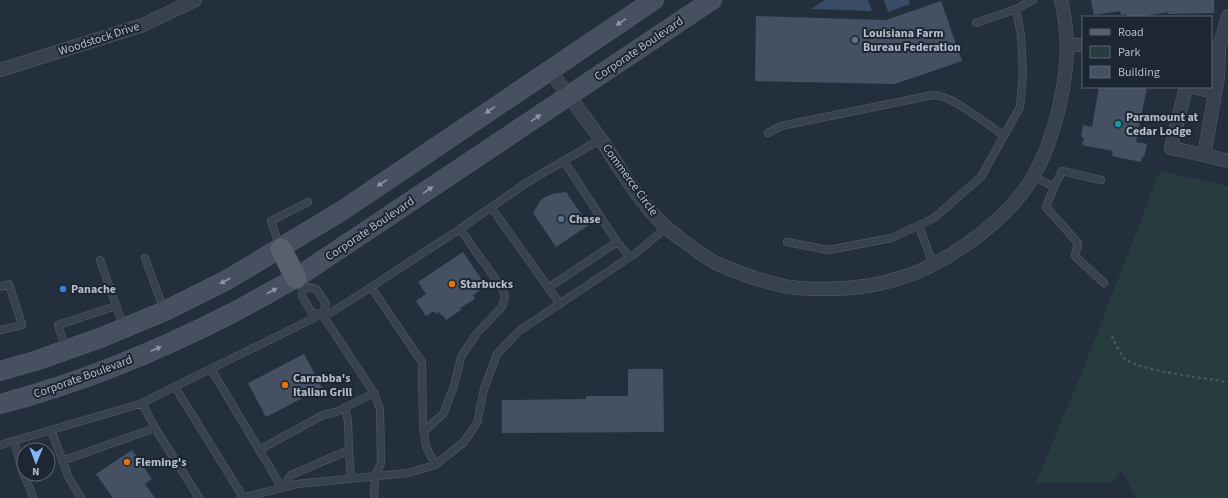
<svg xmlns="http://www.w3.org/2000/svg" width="1228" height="498" viewBox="0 0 1228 498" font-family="'Source Sans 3',sans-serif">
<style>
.green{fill:#263c3f}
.water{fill:#394c67}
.building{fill:#455162}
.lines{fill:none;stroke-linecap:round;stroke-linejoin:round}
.lane-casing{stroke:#565f6c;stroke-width:8}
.street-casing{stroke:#565f6c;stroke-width:14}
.secondary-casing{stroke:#565f6c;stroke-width:20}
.primary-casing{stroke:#414a57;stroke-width:22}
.path{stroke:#44595c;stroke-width:2.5;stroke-dasharray:3 3;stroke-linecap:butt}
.lane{stroke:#38414e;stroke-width:7}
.street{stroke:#38414e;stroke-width:13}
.secondary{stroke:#465061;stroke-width:19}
.primary{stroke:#56606e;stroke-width:21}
.oneway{fill:#8e96a5}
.service-dot{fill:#5c6f8a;stroke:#1d2633;stroke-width:1.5}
.culture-dot{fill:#0f9aa8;stroke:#1d2633;stroke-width:1.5}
.food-dot{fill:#e8710a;stroke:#1d2633;stroke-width:1.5}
.shop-dot{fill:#3f7fe0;stroke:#1d2633;stroke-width:1.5}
.labels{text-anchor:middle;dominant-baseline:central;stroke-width:4;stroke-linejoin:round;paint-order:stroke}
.poi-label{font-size:12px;font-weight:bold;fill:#b4bcc9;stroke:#1d2633;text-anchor:start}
.street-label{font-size:12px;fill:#b4bcc9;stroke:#1d2633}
</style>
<rect width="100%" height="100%" fill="#242f3e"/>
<!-- green -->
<path class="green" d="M 1160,171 L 1228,186 L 1228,498 L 1136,498 L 1121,469 L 1114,482 L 1036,483 L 1084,367 Z"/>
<!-- water -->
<path class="water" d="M 825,0 L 868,0 L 872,11 L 811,9 Z
M 884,0 L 909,0 L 910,4 L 888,12 Z"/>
<!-- building -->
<path class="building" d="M 1091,0 L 1214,0 L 1214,13 L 1168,14 L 1168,12 L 1138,17 L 1127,17 L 1126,14 L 1121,15 L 1120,11 L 1094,15 Z
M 941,1 L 962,61 L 895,84 L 755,81 L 756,16 L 886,20 Z
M 1099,87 L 1147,87 L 1136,142 L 1147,144 L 1144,157 L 1142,156 L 1141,162 L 1112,156 L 1113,151 L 1082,145 L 1084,138 L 1081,137 L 1083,125 L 1092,127 Z
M 566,192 L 589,225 L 556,247 L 533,213 L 540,201 L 545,197 L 552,194 Z
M 463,252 L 486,286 L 473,295 L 475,299 L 460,308 L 461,310 L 446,320 L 443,315 L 442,316 L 439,312 L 436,314 L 434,311 L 426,316 L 416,301 L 426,294 L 418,282 Z
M 304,354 L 322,388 L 266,417 L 248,383 Z
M 628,369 L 663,369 L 664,432 L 502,433 L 502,400 L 586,399 L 586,396 L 628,396 Z
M 132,450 L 152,479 L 145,484 L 155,498 L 113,498 L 96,474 Z"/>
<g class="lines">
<!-- lane casing -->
<g class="lane-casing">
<path id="lane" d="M 976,23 L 1016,9 L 1033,0
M 768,133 L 781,126 L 933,95 C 952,95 987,124 1004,136
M 564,161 L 617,242
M 1033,176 L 1054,187 L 1046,207 L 1078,243 L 1075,256 L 1104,283
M 1054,187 L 1062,171 L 1101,180
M 491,207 L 560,304
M 919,226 L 933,264
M 460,229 L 526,183 L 601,139
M 787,242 L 828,250 L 892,238 L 934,218 L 981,177 L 1020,107 L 1023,73 L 1021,35 L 1016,9
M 280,247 L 271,221 L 308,202
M 145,258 L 164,310
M 100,260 L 124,328
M 298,279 L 303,286 L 316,289 L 326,304 L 322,314 L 312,313 L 302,296 L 303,286
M 0,287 L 9,284 L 22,325 L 0,330
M 371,287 L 460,229 L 502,288 L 505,296 L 502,307 L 477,333 L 461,357 L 454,386 L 443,414 L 424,431
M 548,288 L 617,242 L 630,257
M 324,317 L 371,287 L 422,362 L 423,425 L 426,446 L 435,465
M 66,349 L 58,325 L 116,306
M 211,369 L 282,488 L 291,475 L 349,450 L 351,479
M 175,387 L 243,497
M 345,407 L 348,421 L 349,450
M 155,428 L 199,498
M 51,430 L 69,478 L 81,498
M 14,441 L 23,473 L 34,498
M 0,445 L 140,404 L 322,314 L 374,393 L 380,409 L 381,463 L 375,476 L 374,498
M 259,450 L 323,415 L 336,412 L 374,393
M 62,461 L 155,428 L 142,403
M 241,498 L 297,484 L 408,473 L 435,465 L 464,442 L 477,423 L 484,389 L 497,354 L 519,331 L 636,253 L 666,228"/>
</g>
<!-- street casing -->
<g class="street-casing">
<path id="street" d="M 1068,45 L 1083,45
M 1211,49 L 1219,49 L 1228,16
M 1219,49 L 1218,77 L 1204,155 L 1228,161
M 0,70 L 143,25 L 195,0
M 549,70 C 567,93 585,117 602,141 C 622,171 640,204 667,228 C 674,235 684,241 692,247 C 700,253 708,259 716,263 C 736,272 758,280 780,285 C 794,289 810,289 824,289 C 849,289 876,286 900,278 C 944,265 995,228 1023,192 C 1043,166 1053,134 1060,103 C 1068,66 1070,38 1061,0
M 1186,87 L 1171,148 L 1204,155
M 1192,87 L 1215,92"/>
</g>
<!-- secondary casing -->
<g class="secondary-casing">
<path id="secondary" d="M 0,371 L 35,361 L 100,338 L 165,311 L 227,280 L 343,210 L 654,0
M 0,404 C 81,383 158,351 232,313 C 254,302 275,289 296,278 L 712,0"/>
</g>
<!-- primary casing -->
<g class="primary-casing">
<path id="primary" d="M 281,249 L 296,278"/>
</g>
<!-- path -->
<path class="path" d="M 1112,336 C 1115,343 1119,352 1124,358 C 1137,371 1206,378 1228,382"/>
<!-- lane -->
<use href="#lane" class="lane"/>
<!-- street -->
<use href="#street" class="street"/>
<!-- secondary -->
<use href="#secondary" class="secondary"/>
<!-- primary -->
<use href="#primary" class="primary"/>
</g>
<!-- one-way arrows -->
<defs><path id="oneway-solid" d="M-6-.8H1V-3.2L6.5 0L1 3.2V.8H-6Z"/></defs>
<g class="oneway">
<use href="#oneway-solid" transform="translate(621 22) rotate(146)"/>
<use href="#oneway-solid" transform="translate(490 110) rotate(146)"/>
<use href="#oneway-solid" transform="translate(536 118) rotate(-34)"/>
<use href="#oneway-solid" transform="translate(382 183) rotate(146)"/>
<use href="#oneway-solid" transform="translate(428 190) rotate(-34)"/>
<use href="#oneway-solid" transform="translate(225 281) rotate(152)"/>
<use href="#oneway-solid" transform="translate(272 291) rotate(-29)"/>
<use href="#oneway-solid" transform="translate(156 349) rotate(-23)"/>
</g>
<!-- markers -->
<g class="service-dot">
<circle cx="855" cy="40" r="4"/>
<circle cx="561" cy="219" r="4"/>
</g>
<circle class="culture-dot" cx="1118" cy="124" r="4"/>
<g class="food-dot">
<circle cx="452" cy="284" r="4"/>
<circle cx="285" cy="385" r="4"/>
<circle cx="127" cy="462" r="4"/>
</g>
<circle class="shop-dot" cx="63" cy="289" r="4"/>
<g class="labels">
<!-- poi labels -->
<g class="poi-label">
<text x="863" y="33">Louisiana Farm<tspan x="863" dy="14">Bureau Federation</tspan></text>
<text x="1126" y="117">Paramount at<tspan x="1126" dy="14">Cedar Lodge</tspan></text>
<text x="569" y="219">Chase</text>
<text x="460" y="284">Starbucks</text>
<text x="71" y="289">Panache</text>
<text x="293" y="378">Carrabba's<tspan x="293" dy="14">Italian Grill</tspan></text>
<text x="135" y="462">Fleming's</text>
</g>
<!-- street labels -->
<g class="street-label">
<text transform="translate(99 39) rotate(-18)">Woodstock Drive</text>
<text transform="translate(639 49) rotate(-34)">Corporate Boulevard</text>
<text transform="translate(630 180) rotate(54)">Commerce Circle</text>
<text transform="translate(370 229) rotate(-34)">Corporate Boulevard</text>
<text transform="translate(83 377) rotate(-20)">Corporate Boulevard</text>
</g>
</g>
<!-- legend -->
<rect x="1082" y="16" width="130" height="72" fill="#1d2633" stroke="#59626f"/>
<rect x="1090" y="29" width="20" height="6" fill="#56606e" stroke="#59626f"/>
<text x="1118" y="36" font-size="12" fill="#b4bcc9">Road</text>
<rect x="1090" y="46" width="20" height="12" fill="#263c3f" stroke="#59626f"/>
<text x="1118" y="56" font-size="12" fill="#b4bcc9">Park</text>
<rect x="1090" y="66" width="20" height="12" fill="#455162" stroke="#59626f"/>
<text x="1118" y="76" font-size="12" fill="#b4bcc9">Building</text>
<!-- north arrow -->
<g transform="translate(36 462) rotate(181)"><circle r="19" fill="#1d2633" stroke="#59626f"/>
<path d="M0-3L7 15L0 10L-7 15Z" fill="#8ab4f8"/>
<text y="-6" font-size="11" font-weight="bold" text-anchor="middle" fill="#b4bcc9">N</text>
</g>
</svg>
